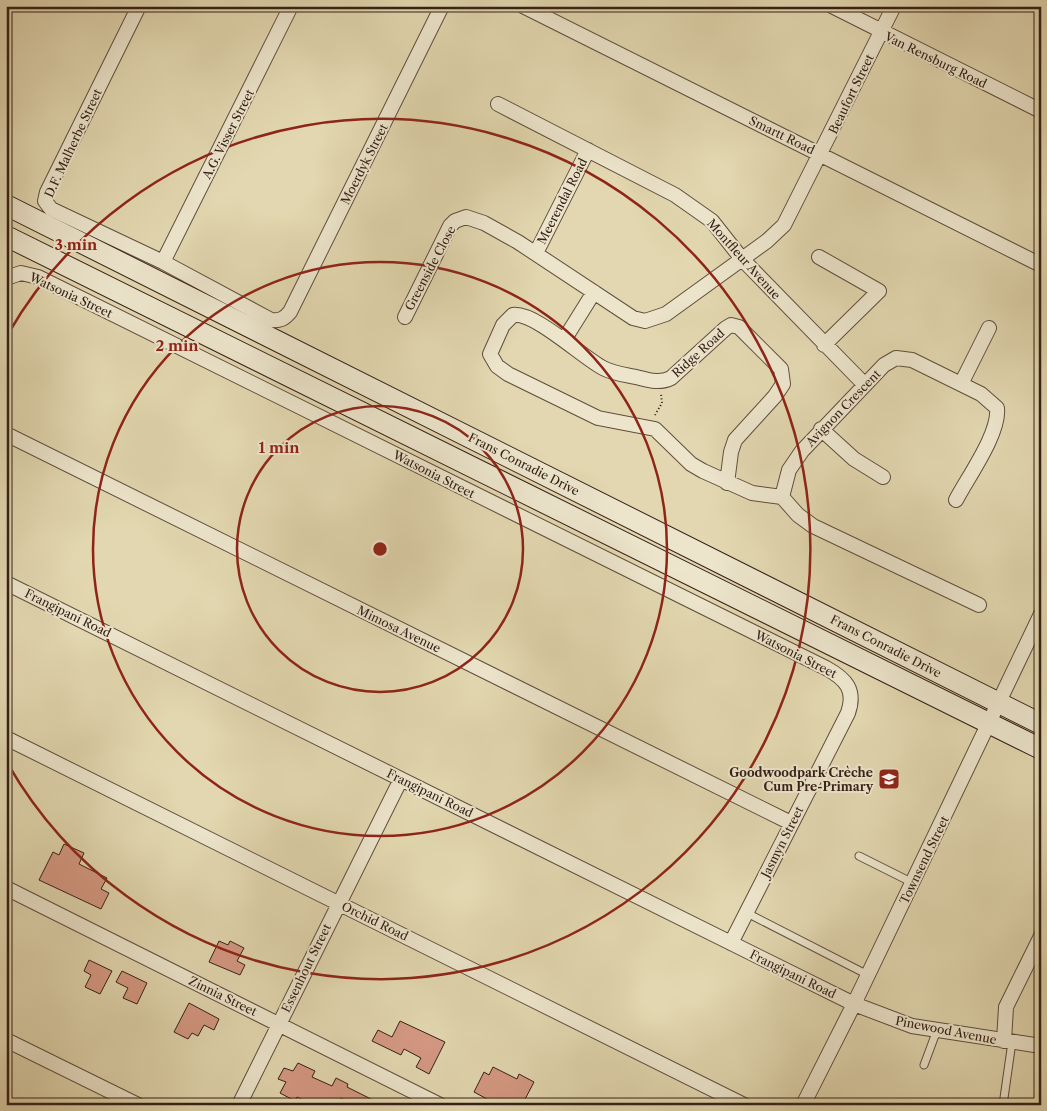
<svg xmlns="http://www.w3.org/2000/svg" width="1047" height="1111" viewBox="0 0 1047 1111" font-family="'Libre Caslon Text',serif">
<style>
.building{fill:#d59983;stroke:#352017}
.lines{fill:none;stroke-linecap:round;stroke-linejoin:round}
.lane-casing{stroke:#604e3d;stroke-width:9}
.street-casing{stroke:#604e3d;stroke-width:16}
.secondary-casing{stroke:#352017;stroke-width:22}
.path{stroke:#352017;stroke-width:2;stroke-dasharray:1 2.5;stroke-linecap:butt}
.lane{stroke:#ece5cc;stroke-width:7}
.street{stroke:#ece5cc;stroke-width:14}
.secondary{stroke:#ece5cc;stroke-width:20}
.ring{fill:none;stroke:#8f2418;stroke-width:2.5}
.labels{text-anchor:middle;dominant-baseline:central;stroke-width:4;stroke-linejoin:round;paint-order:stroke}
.street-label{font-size:12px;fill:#352017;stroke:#ece5cc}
.poi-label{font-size:12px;font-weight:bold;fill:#352017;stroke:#ece5cc;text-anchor:end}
.centre{fill:#8f2418;stroke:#ece5cc;stroke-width:2.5}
.ring-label{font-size:15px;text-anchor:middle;font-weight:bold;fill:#8f2418;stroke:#ece5cc;stroke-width:4;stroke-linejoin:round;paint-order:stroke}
</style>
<rect width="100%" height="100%" fill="#e2d7b0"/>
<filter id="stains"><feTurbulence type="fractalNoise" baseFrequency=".004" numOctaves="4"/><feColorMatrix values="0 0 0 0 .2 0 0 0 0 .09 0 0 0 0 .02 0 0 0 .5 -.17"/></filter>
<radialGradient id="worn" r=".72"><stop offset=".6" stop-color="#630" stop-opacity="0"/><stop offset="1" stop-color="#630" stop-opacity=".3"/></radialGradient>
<!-- building -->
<path class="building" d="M 64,844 L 84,853 L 79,864 L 107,878 L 101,889 L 109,893 L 101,909 L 39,880 L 53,852 L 59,855 Z
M 219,941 L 228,945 L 230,941 L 244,948 L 237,961 L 245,965 L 240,975 L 209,962 Z
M 89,960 L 112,971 L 100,994 L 85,987 L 91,975 L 84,971 Z
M 122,971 L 147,983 L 137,1004 L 123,998 L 128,988 L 116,982 Z
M 189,1003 L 219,1019 L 214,1030 L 204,1025 L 198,1036 L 192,1033 L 188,1039 L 174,1032 Z
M 400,1021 L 445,1042 L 429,1074 L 416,1067 L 421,1058 L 404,1049 L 401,1055 L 372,1041 L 378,1030 L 392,1037 Z
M 298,1063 L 315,1071 L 312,1077 L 332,1086 L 336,1078 L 348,1084 L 347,1087 L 383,1105 L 354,1105 L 341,1098 L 338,1105 L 314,1105 L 297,1097 L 295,1101 L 280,1093 L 286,1082 L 278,1079 L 284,1068 L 293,1071 Z
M 493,1067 L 517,1079 L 519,1074 L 534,1082 L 522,1105 L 484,1105 L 487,1099 L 474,1092 L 484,1072 L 489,1075 Z"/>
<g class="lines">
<!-- lane casing -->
<g class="lane-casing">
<path id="lane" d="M 859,856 L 913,883
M 747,913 L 868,975
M 924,1065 L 937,1030
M 1003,1105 L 1012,1042"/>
</g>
<!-- street casing -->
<g class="street-casing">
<path id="street" d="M 139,6 L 47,192 L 45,201 L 51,209 L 163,262 L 271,320 C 280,321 284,319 290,312 L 442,6
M 523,6 L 1041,265
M 832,6 L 1041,111
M 498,104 L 675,195 L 712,221 L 742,259 L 864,384
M 536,253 L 588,150
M 819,257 L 879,291 L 824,345
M 163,262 L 291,6
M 6,278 L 21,273 L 38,277 L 826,668 C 846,679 856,690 848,713 L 731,943
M 405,317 L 450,226 L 455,221 L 466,217 L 484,223 L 518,242 L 633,318 L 645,321 L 666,314 L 767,241 L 784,225 L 894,6
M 564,340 L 594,292
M 961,384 L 989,328
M 821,429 L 854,459 L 883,477
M 6,434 L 791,823
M 727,483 L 731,452 L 735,440 L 775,396 L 783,384 L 781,369 L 739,327 L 731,325 L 726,328 L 671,378 C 661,383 651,381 640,378 C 628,375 614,374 603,368 C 582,357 535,312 513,315 L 503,325 L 490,354 L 497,366 L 508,374 L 598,418 L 655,429 L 691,464 L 703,471 L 752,493 L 782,497 L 798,515 L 813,526 L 979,605
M 782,497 L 789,470 L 802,451 L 884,365 L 896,358 L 912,360 L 981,394 L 997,408 C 1000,433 968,477 956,500
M 6,583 L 854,1004 L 912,1026 L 1041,1046
M 6,738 L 744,1105
M 6,888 L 440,1105
M 6,1040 L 138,1105
M 1004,1041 L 1006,1007 L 1041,936
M 239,1105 L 401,779
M 803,1105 L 854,1004 L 1041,614"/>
</g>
<!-- secondary casing -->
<g class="secondary-casing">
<path id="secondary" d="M 6,205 L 1041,724
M 6,236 L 1041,749"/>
</g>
<!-- path -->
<path class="path" d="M 655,415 L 662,403 L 661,394"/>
<!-- lane -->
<use href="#lane" class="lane"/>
<!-- street -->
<use href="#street" class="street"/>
<!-- secondary -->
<use href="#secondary" class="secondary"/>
</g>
<!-- distance rings -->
<g class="ring">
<circle cx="380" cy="549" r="143"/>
<circle cx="380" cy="549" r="287"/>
<path d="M8 334A430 430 0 1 1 8 764"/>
</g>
<!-- icons -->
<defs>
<g id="school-square" transform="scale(1.125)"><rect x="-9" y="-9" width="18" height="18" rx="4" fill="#8f2418" stroke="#ece5cc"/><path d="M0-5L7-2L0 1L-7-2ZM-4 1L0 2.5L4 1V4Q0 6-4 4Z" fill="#fff"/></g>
</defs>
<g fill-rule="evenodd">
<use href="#school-square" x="889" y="779"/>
</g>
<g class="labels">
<!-- street labels -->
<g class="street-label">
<text transform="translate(936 60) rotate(26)">Van Rensburg Road</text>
<text transform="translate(851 94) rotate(-64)">Beaufort Street</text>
<text transform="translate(228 134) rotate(-63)">A.G. Visser Street</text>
<text transform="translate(782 135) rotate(26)">Smartt Road</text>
<text transform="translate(73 143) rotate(-65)">D.F. Malherbe Street</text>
<text transform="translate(364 164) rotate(-63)">Moerdyk Street</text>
<text transform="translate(562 201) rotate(-63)">Meerendal Road</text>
<text transform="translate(744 259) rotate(48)">Montfleur Avenue</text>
<text transform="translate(430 268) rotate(-62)">Greenside Close</text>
<text transform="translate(71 295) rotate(25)">Watsonia Street</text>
<text transform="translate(698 353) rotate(-42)">Ridge Road</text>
<text transform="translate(843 408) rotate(-46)">Avignon Crescent</text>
<text transform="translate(524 464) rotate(27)">Frans Conradie Drive</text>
<text transform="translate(434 474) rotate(27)">Watsonia Street</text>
<text transform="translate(68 613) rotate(26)">Frangipani Road</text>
<text transform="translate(399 629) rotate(26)">Mimosa Avenue</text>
<text transform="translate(886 646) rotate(27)">Frans Conradie Drive</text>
<text transform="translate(796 654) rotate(27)">Watsonia Street</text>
<text transform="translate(430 793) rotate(26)">Frangipani Road</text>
<text transform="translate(782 842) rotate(-63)">Jasmyn Street</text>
<text transform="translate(924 860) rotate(-64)">Townsend Street</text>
<text transform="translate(375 921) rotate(26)">Orchid Road</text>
<text transform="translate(306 968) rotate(-64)">Essenhout Street</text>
<text transform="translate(793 974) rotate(26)">Frangipani Road</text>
<text transform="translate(223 996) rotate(26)">Zinnia Street</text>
<text transform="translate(946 1030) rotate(11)">Pinewood Avenue</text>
</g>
<!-- poi labels -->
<g class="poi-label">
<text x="873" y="772">Goodwoodpark Crèche<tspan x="873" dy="14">Cum Pre-Primary</tspan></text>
</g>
</g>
<circle cx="380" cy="549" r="8" class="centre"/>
<g class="ring-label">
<text x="76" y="250">3 min</text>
<text x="177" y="351">2 min</text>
<text x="279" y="453">1 min</text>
</g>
<!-- margin -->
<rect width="1047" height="1111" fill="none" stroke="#e2d7b0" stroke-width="25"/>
<rect x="8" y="8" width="1032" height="1096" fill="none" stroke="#352017" stroke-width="2.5"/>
<rect x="12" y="12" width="1022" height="1086" fill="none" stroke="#352017"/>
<rect width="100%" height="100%" filter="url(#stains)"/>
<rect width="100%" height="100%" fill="url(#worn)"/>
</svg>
